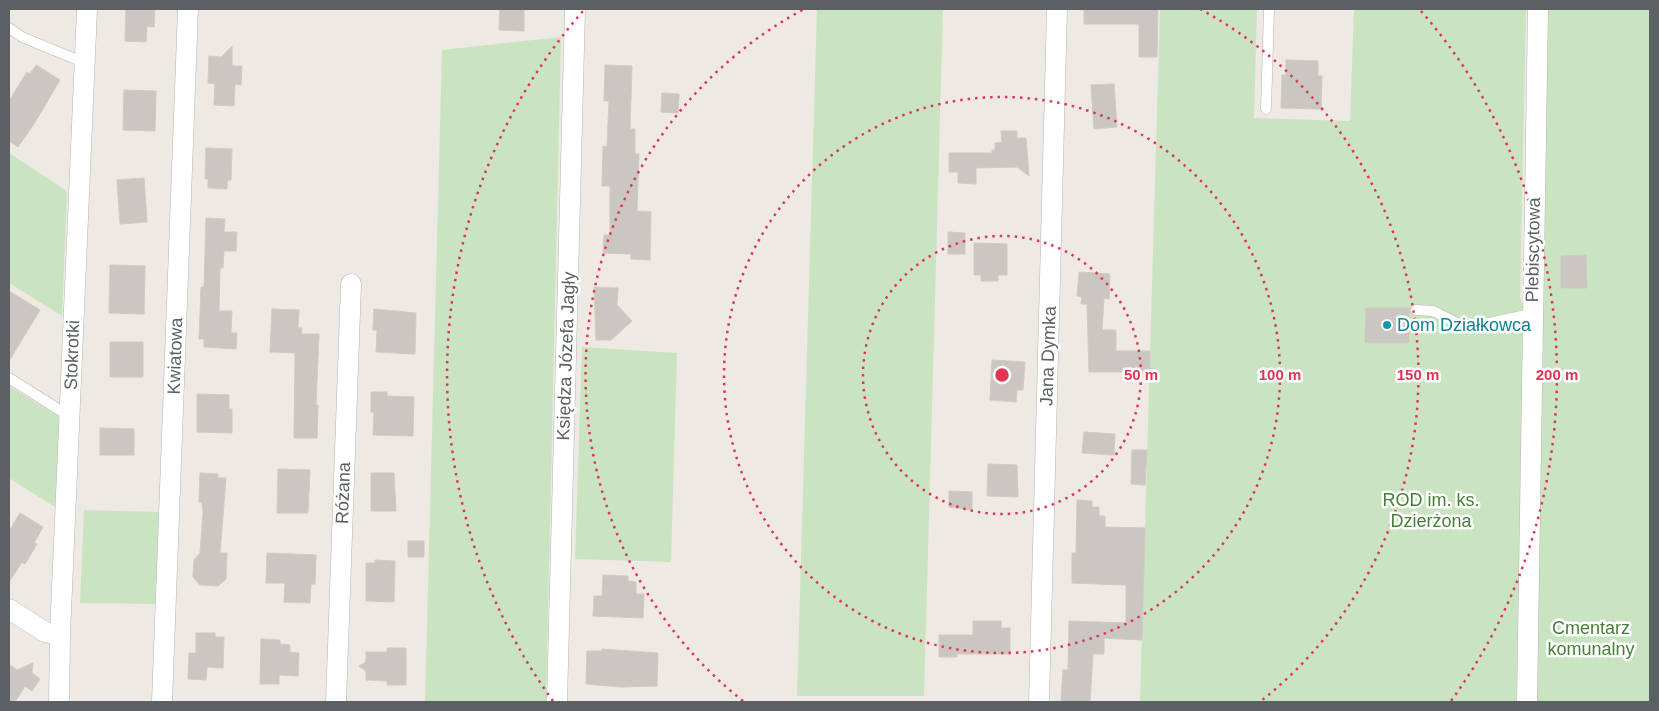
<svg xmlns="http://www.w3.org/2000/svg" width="1659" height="711" viewBox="0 0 1659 711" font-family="Arial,sans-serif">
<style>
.green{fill:#cae4c1}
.building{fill:#cac6c2;stroke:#d2c9c2}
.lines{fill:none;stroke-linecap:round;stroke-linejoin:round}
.service-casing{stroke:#b1b6b8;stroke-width:11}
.minor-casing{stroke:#b1b6b8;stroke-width:21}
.service{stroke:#fff;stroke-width:10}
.minor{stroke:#fff;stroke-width:20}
.ring{fill:none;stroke:#e23555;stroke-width:2.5;stroke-dasharray:2.5 5}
.culture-dot{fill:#0f9aa8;stroke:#fff;stroke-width:2}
.labels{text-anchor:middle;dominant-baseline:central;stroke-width:5;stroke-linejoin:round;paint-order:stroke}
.street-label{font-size:18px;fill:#5b6163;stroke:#fff}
.culture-label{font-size:18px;fill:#0d838f;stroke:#fff;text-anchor:start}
.park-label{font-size:18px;fill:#467f37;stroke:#fff}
.centre{fill:#e23555;stroke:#fff;stroke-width:2.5}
.ring-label{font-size:15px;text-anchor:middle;font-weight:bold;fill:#e23555;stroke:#fff;stroke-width:5;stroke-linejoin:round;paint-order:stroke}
</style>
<rect width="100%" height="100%" fill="#eee9e3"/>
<!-- green -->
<path class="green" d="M 817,9 L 943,9 L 924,696 L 797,696 Z
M 1160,9 L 1257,9 L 1254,118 L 1350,121 L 1354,9 L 1526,9 L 1520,297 L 1527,319 L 1516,702 L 1140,702 Z
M 1545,9 L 1650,9 L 1650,702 L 1531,702 Z
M 561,37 L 546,702 L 425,702 L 442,50 Z
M 9,153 L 67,191 L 62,316 L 9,283 Z
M 582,347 L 677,353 L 671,562 L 575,559 Z
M 9,386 L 61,418 L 55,507 L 9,478 Z
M 84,510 L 159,512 L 155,604 L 80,603 Z"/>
<!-- building -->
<path class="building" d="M 126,9 L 155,9 L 154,27 L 147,26 L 146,42 L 125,41 Z
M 500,9 L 524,9 L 524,31 L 499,30 Z
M 1084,9 L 1158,9 L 1157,57 L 1139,57 L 1139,24 L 1084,24 Z
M 232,46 L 232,66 L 242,66 L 241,85 L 235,84 L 234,106 L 214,105 L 215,84 L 208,83 L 209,56 L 221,57 Z
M 1286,60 L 1318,61 L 1318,76 L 1322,76 L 1321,109 L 1281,108 L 1282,75 L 1286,75 Z
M 36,65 L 60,80 L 34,124 L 18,147 L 9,141 L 9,101 L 27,72 L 30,74 Z
M 605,65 L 632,66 L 630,129 L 635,129 L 635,154 L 639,154 L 637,211 L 651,212 L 650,260 L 631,259 L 631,254 L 603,253 L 604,235 L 610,235 L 610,186 L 602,186 L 603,146 L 607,147 L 609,101 L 604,101 Z
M 1114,84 L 1117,127 L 1094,129 L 1091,85 Z
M 124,90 L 156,91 L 155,131 L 123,130 Z
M 662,93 L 679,94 L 678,113 L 661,112 Z
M 1001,131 L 1017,131 L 1017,138 L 1026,138 L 1029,176 L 1017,167 L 976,168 L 976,184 L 958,183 L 958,172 L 949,172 L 949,153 L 992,153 L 992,150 L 995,150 L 995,143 L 1002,142 Z
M 206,148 L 232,149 L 231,180 L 228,180 L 227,189 L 208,188 L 208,179 L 205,179 Z
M 144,178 L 147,222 L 120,224 L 117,180 Z
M 206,218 L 225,219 L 224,232 L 237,232 L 236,251 L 224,251 L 223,268 L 220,268 L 219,311 L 232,311 L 231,333 L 237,333 L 236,349 L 204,347 L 204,339 L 199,339 L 201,287 L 204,287 Z
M 948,232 L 965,233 L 965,254 L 948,254 Z
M 974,243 L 1007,244 L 1007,275 L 998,275 L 998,281 L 981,281 L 981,275 L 974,275 Z
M 1586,255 L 1587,288 L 1561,288 L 1561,256 Z
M 110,265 L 145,266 L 144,314 L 109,313 Z
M 1079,272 L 1110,274 L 1109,299 L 1104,298 L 1102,330 L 1116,330 L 1116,351 L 1150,351 L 1150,372 L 1089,372 L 1087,304 L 1081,304 L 1082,297 L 1077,296 Z
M 594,287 L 618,288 L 617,305 L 632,321 L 611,340 L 596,340 Z
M 9,291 L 40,310 L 9,361 Z
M 1366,308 L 1409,308 L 1409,343 L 1365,343 Z
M 272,309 L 299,310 L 298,328 L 302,328 L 301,334 L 319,334 L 316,405 L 318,405 L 317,438 L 294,438 L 295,353 L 270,352 Z
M 374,309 L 416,313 L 415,354 L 376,352 L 377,330 L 373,330 Z
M 110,342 L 143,342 L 143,377 L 110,377 Z
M 992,360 L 1025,362 L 1023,390 L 1017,390 L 1016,402 L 990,400 Z
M 371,392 L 387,392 L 387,396 L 414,397 L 413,436 L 373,435 L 374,412 L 371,412 Z
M 197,394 L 229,395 L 229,409 L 232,409 L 232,433 L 197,432 Z
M 100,428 L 134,429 L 134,455 L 100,455 Z
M 1084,432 L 1115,434 L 1114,455 L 1082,453 Z
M 1132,450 L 1147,450 L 1145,485 L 1131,484 Z
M 988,464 L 1017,465 L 1018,497 L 987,496 Z
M 278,469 L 310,470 L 308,513 L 277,513 Z
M 200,473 L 218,474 L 218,478 L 226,478 L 220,553 L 227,553 L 226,579 L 218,586 L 200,585 L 193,577 L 194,560 L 200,553 L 203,512 L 202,502 L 199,502 Z
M 371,473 L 394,473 L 396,511 L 371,511 Z
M 949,491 L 972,492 L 972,510 L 949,507 Z
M 1077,500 L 1092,501 L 1092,507 L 1099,507 L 1099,516 L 1105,516 L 1105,527 L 1145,528 L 1142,640 L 1104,638 L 1104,654 L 1093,654 L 1090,702 L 1061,702 L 1063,670 L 1068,670 L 1069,621 L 1126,623 L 1126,585 L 1072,583 L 1072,553 L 1076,553 Z
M 20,513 L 43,527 L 34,543 L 37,544 L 25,564 L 22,562 L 9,582 L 9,531 Z
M 408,541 L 424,541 L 424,557 L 408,557 Z
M 267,553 L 316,555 L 315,584 L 311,584 L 310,603 L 284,602 L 285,583 L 266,583 Z
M 375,560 L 395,561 L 394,602 L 366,601 L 366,563 L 375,563 Z
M 603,575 L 628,576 L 628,581 L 636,582 L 636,594 L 644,594 L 643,618 L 593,616 L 594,596 L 602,596 Z
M 973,621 L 1001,621 L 1001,628 L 1010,628 L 1010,654 L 957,654 L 957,657 L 939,657 L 939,635 L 973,635 Z
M 196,633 L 215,633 L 215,637 L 224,637 L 223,668 L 207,667 L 206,680 L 188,679 L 189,653 L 196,653 Z
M 261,639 L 280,640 L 280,644 L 290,645 L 290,652 L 299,653 L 298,676 L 279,675 L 279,684 L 260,684 Z
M 387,648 L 406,648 L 406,685 L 387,685 L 387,681 L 366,680 L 366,671 L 359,666 L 366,662 L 366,652 L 387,652 Z
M 602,649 L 658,653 L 657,686 L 621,687 L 586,684 L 587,651 L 602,651 Z
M 33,663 L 32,673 L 40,679 L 32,691 L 25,686 L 15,702 L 9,702 L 9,664 L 17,670 Z"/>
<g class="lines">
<!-- service casing -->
<g class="service-casing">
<path id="service" d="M 9,28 L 22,37 L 85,63
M 1266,109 L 1269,9
M 1416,310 L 1433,311 L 1467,328 L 1526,315 L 1532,309
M 9,378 L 69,416"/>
</g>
<!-- minor casing -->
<g class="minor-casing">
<path id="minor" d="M 9,609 L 45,632 L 60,635
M 59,702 L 60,635 L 87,9
M 162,702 L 188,9
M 336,702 L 351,284
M 557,702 L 575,9
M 1039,702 L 1057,9
M 1527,702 L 1538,9"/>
</g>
<!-- service -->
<use href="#service" class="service"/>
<!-- minor -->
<use href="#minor" class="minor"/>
</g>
<!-- distance rings -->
<g class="ring">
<circle cx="1002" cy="375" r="139"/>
<circle cx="1002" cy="375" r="278"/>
<path d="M743 701A416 416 0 0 1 804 9M1200 9A416 416 0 0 1 1261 701"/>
<path d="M553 701A555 555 0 0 1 583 11M1421 11A555 555 0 0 1 1451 701"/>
</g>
<!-- markers -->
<circle class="culture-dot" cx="1387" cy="325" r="5"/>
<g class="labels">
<!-- street labels -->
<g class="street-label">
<text transform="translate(1533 250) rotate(-89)">Plebiscytowa</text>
<text transform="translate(72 355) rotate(-88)">Stokrotki</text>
<text transform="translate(175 356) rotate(-88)">Kwiatowa</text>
<text transform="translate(566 356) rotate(-88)">Księdza Józefa Jagły</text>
<text transform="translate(1048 356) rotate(-88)">Jana Dymka</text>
<text transform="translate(343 493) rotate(-88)">Różana</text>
</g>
<!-- culture labels -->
<g class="culture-label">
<text x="1397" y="325">Dom Działkowca</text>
</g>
<!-- park labels -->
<g class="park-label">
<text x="1431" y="500">ROD im. ks.<tspan x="1431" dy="21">Dzierżona</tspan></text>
<text x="1591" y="628">Cmentarz<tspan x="1591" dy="21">komunalny</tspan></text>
</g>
</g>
<circle cx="1002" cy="375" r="8" class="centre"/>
<g class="ring-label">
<text x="1141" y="380">50 m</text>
<text x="1280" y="380">100 m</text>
<text x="1418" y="380">150 m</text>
<text x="1557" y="380">200 m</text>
</g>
<!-- border -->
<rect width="1659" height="711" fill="none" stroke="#5b6163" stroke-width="20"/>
</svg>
